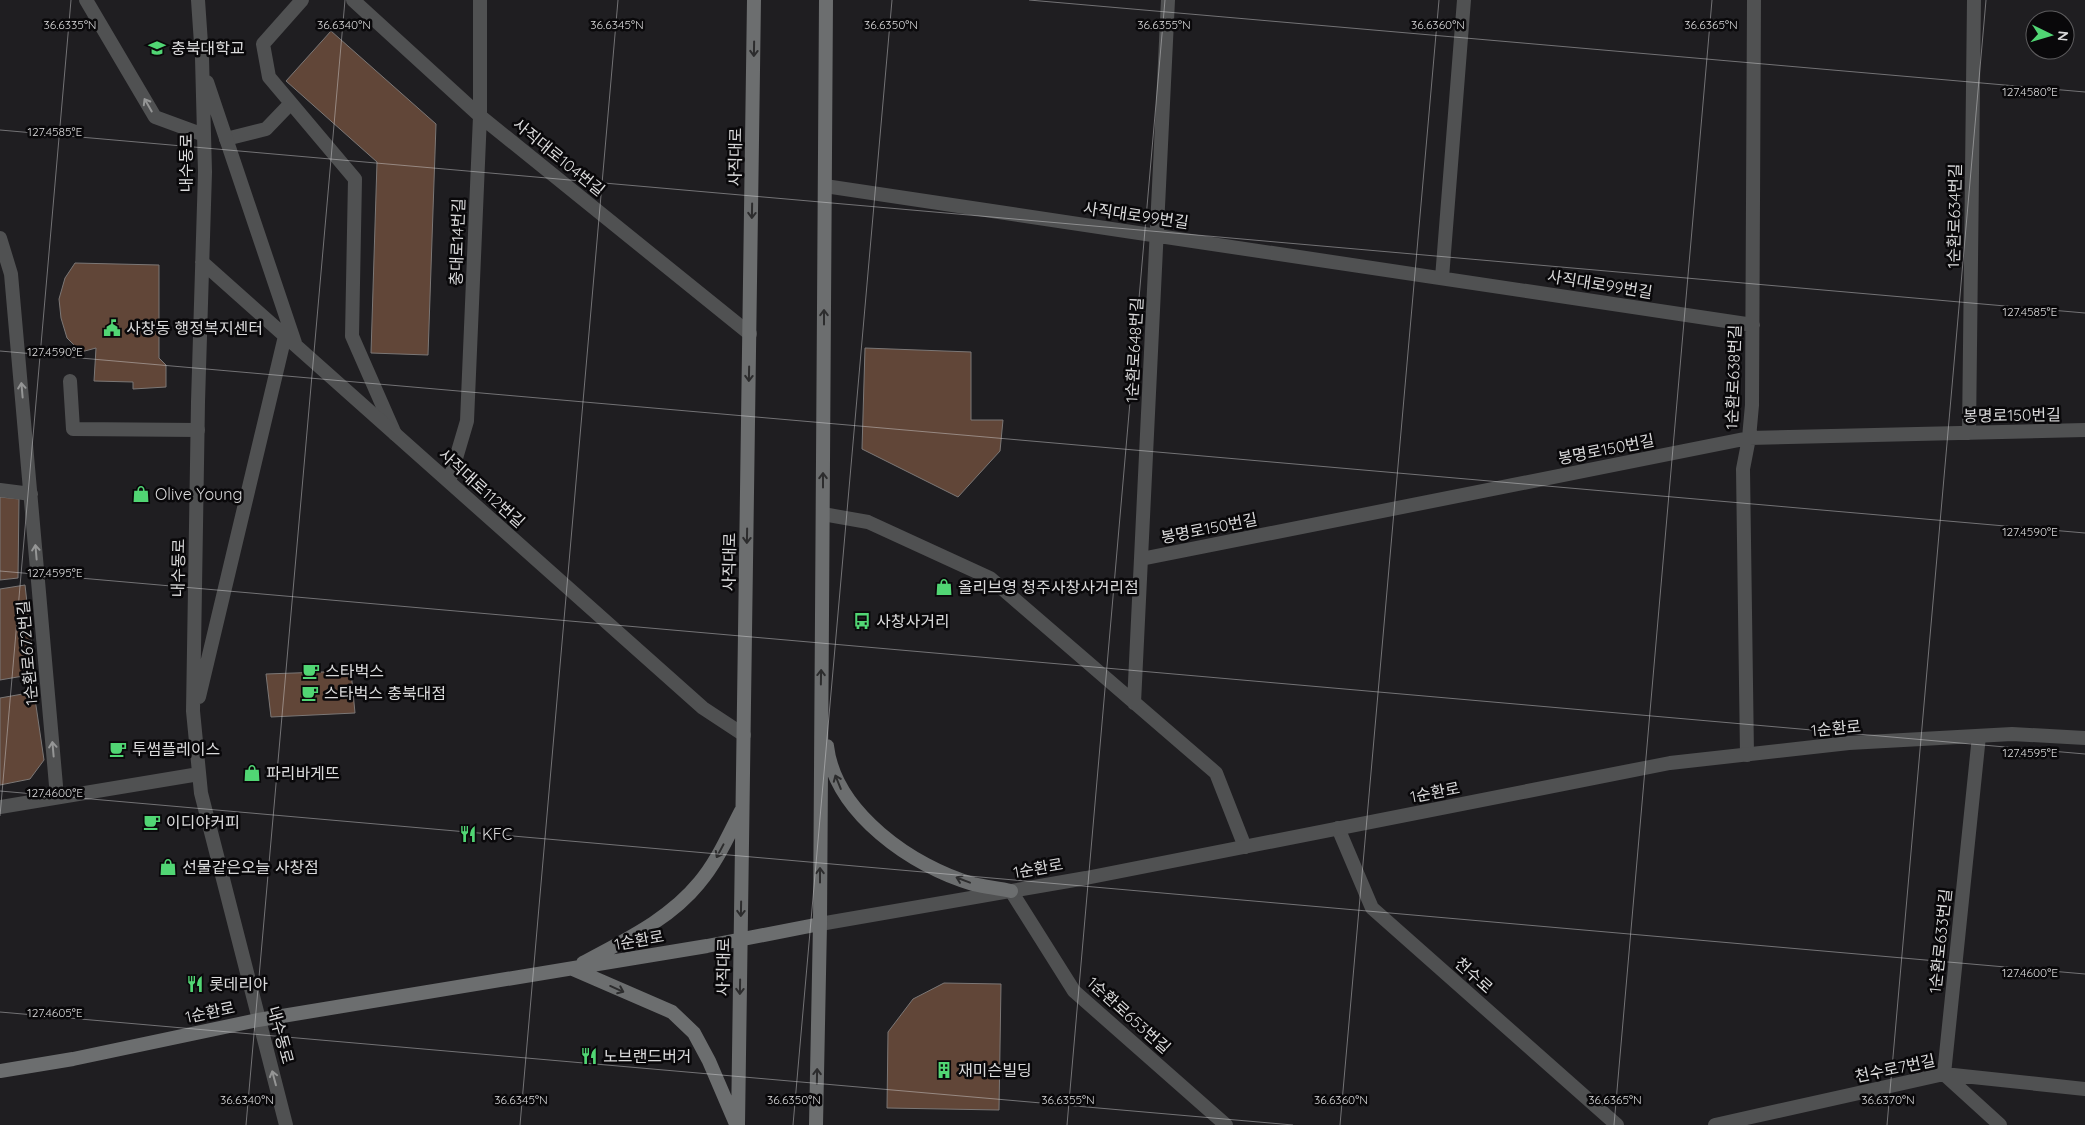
<svg xmlns="http://www.w3.org/2000/svg" width="2085" height="1125" viewBox="0 0 2085 1125" font-family="Quicksand,'Noto Sans KR',sans-serif">
<style>
.building{fill:#614638;stroke:#7b7776}
.lines{fill:none;stroke-linecap:round;stroke-linejoin:round}
.service{stroke:#505152;stroke-width:14}
.minor{stroke:#505152;stroke-width:14}
.tertiary{stroke:#505152;stroke-width:14}
.secondary{stroke:#6c6e6f;stroke-width:14}
.oneway{stroke:#2c2c2d}
.oneway2{stroke:#959696}
.ticks{fill:none;stroke:#dadadb;stroke-width:1;stroke-opacity:0.45}
.labels{text-anchor:middle;dominant-baseline:central;stroke-width:5;stroke-linejoin:round;paint-order:stroke}
.poi-label{font-size:16px;fill:#dadadb;stroke:#09080a;text-anchor:start}
.street-label{font-size:16px;fill:#dadadb;stroke:#09080a}
.ticks-label{font-size:12px;text-anchor:middle;fill:#dadadb;stroke:#09080a;stroke-width:5;stroke-linejoin:round;paint-order:stroke}
</style>
<rect width="100%" height="100%" fill="#1f1e21"/>
<!-- building -->
<path class="building" d="M 331,31 L 436,124 L 428,355 L 371,353 L 377,162 L 286,81 Z
M 75,263 L 159,265 L 159,358 L 166,365 L 166,387 L 133,389 L 133,382 L 94,381 L 96,348 L 81,352 L 67,338 L 61,318 L 59,299 L 65,278 Z
M 865,348 L 971,352 L 971,420 L 1003,420 L 1000,451 L 958,497 L 862,449 Z
M 0,497 L 19,499 L 18,578 L 0,580 Z
M 25,585 L 35,674 L 0,680 L 0,589 Z
M 351,671 L 355,713 L 271,717 L 266,674 Z
M 34,692 L 44,760 L 30,779 L 0,785 L 0,698 Z
M 944,983 L 1001,984 L 999,1110 L 887,1108 L 888,1032 L 913,999 Z"/>
<g class="lines">
<!-- service -->
<path class="service" d="M 302,0 L 263,44 L 269,77 L 355,179 L 352,336 L 395,434
M 226,139 L 266,129 L 291,103
M 70,381 L 73,429 L 198,430
M 1011,891 L 1074,991 L 1226,1125"/>
<!-- minor -->
<path class="minor" d="M 86,0 L 155,117 L 204,135
M 198,0 L 202,58 L 205,172 L 198,402 L 193,711 L 201,793 L 286,1125
M 353,0 L 480,116 L 750,334
M 207,82 L 295,343
M 825,186 L 1753,325
M 0,238 L 11,274 L 57,797
M 202,262 L 703,708 L 744,735
M 1442,278 L 1464,0
M 1969,433 L 1974,0
M 449,482 L 467,421 L 480,116 L 480,0
M 0,490 L 31,494
M 823,514 L 868,522 L 990,578 L 1216,773 L 1245,847
M 1141,559 L 1749,438 L 2085,430
M 199,697 L 285,336
M 1134,703 L 1168,0
M 1979,736 L 1944,1074 L 2000,1125
M 1747,755 L 1743,469 L 1749,438 L 1752,405 L 1754,0
M 0,807 L 199,774
M 1338,828 L 1372,908 L 1617,1125
M 1715,1125 L 1944,1074 L 2085,1089"/>
<!-- tertiary -->
<path class="tertiary" d="M 820,924 L 1086,878 L 1670,763 L 1849,743 L 2012,734 L 2085,738"/>
<!-- secondary -->
<path class="secondary" d="M 827,746 C 835,813 913,867 973,884 C 985,887 998,888 1011,891
M 583,963 C 623,941 669,920 699,883 C 717,862 728,836 741,811
M 573,969 L 672,1012 L 694,1033 L 709,1061 L 736,1124
M 0,1071 L 73,1059 L 258,1020 L 707,946 L 820,924
M 738,1125 L 754,0
M 816,1125 L 820,924 L 826,0"/>
</g>
<!-- one-way arrows -->
<defs><path id="oneway-shaft" d="M-6 0H5M1.5-3L5.5 0L1.5 3" fill="none" stroke-width="1.6" stroke-linecap="round" stroke-linejoin="round" transform="scale(1.25)"/></defs>
<g class="oneway">
<use href="#oneway-shaft" transform="translate(754 49) rotate(91)"/>
<use href="#oneway-shaft" transform="translate(752 211) rotate(91)"/>
<use href="#oneway-shaft" transform="translate(824 317) rotate(-90)"/>
<use href="#oneway-shaft" transform="translate(749 374) rotate(91)"/>
<use href="#oneway-shaft" transform="translate(823 480) rotate(-90)"/>
<use href="#oneway-shaft" transform="translate(747 536) rotate(91)"/>
<use href="#oneway-shaft" transform="translate(821 677) rotate(-89)"/>
<use href="#oneway-shaft" transform="translate(838 782) rotate(-112)"/>
<use href="#oneway-shaft" transform="translate(720 851) rotate(118)"/>
<use href="#oneway-shaft" transform="translate(820 875) rotate(-90)"/>
<use href="#oneway-shaft" transform="translate(963 880) rotate(-159)"/>
<use href="#oneway-shaft" transform="translate(741 909) rotate(91)"/>
<use href="#oneway-shaft" transform="translate(740 987) rotate(91)"/>
<use href="#oneway-shaft" transform="translate(617 989) rotate(24)"/>
<use href="#oneway-shaft" transform="translate(817 1076) rotate(-89)"/>
</g>
<g class="oneway2">
<use href="#oneway-shaft" transform="translate(148 105) rotate(-120)"/>
<use href="#oneway-shaft" transform="translate(22 390) rotate(-95)"/>
<use href="#oneway-shaft" transform="translate(36 552) rotate(-95)"/>
<use href="#oneway-shaft" transform="translate(53 749) rotate(-95)"/>
<use href="#oneway-shaft" transform="translate(274 1078) rotate(-105)"/>
</g>
<!-- ticks -->
<path class="ticks" d="M 1029,0 L 2085,92M 0,130 L 2085,313M 0,351 L 2085,533M 0,571 L 2085,754M 0,791 L 2085,974M 0,816 L 71,0M 0,1012 L 1293,1125M 246,1125 L 345,0M 520,1125 L 618,0M 793,1125 L 892,0M 1067,1125 L 1165,0M 1340,1125 L 1439,0M 1614,1125 L 1712,0M 1887,1125 L 1986,0"/>
<!-- icons -->
<defs>
<g id="university-bare" transform="scale(1.35)"><path d="M0-5L7-2L0 1L-7-2ZM-4 1L0 2.5L4 1V4Q0 6-4 4Z" fill="#51d674" stroke="#09080a" stroke-width="2.5" paint-order="stroke"/></g>
<g id="civic-bare" transform="scale(1.35)"><path d="M-.6-6.5H3V-4.5H.6V-3L4-1V1h2V6H-6V1h2V-1L-.6-3ZM-1.2 2.5V6h2.4V2.5Z" fill="#51d674" stroke="#09080a" stroke-width="2.5" paint-order="stroke"/></g>
<g id="shop-bare" transform="scale(1.35)"><path d="M-5-2.5h2.3a2.7 3.5 0 0 1 5.4 0H5L5.5 6h-11ZM-1.5-2.5h3a1.5 2.3 0 0 0-3 0Z" fill="#51d674" stroke="#09080a" stroke-width="2.5" paint-order="stroke"/></g>
<g id="bus-bare" transform="scale(1.35)"><path d="M-5-6H5V4H4V6H2V4H-2V6H-4V4H-5ZM-3.5-4V0h7V-4ZM-3.5 1.2v1.5H-2V1.2ZM2 1.2v1.5H3.5V1.2Z" fill="#51d674" stroke="#09080a" stroke-width="2.5" paint-order="stroke"/></g>
<g id="cafe-bare" transform="scale(1.35)"><path d="M-5.5-4.5H6V0H3Q3 3.5 0 3.5H-2.5Q-5.5 3.5-5.5 0ZM3-3.2v2h1.7v-2ZM-6 4.5H4V6H-6Z" fill="#51d674" stroke="#09080a" stroke-width="2.5" paint-order="stroke"/></g>
<g id="restaurant-bare" transform="scale(1.35)"><path d="M-5-6h1v4h1v-4h1v4h1v-4h1v5L-1.5 .5V6h-2V.5L-5-1ZM5-6V6H3V1.5H1.5Q1.5-4 5-6Z" fill="#51d674" stroke="#09080a" stroke-width="2.5" paint-order="stroke"/></g>
<g id="building-bare" transform="scale(1.35)"><path d="M-4-6H4V6H1V3H-1V6H-4ZM-2.5-4.3h1.7v1.8h-1.7ZM.8-4.3h1.7v1.8H.8ZM-2.5-1h1.7V.8h-1.7ZM.8-1h1.7V.8H.8Z" fill="#51d674" stroke="#09080a" stroke-width="2.5" paint-order="stroke"/></g>
</defs>
<g fill-rule="evenodd">
<use href="#university-bare" x="157" y="48"/>
<use href="#civic-bare" x="112" y="328"/>
<use href="#shop-bare" x="141" y="494"/>
<use href="#shop-bare" x="944" y="587"/>
<use href="#bus-bare" x="862" y="621"/>
<use href="#cafe-bare" x="311" y="671"/>
<use href="#cafe-bare" x="310" y="693"/>
<use href="#cafe-bare" x="118" y="749"/>
<use href="#shop-bare" x="252" y="773"/>
<use href="#cafe-bare" x="152" y="822"/>
<use href="#restaurant-bare" x="468" y="834"/>
<use href="#shop-bare" x="168" y="867"/>
<use href="#restaurant-bare" x="195" y="984"/>
<use href="#restaurant-bare" x="589" y="1056"/>
<use href="#building-bare" x="944" y="1070"/>
</g>
<g class="labels">
<!-- poi labels -->
<g class="poi-label">
<text x="171" y="48">충북대학교</text>
<text x="126" y="328">사창동 행정복지센터</text>
<text x="155" y="494">Olive Young</text>
<text x="958" y="587">올리브영 청주사창사거리점</text>
<text x="876" y="621">사창사거리</text>
<text x="325" y="671">스타벅스</text>
<text x="324" y="693">스타벅스 충북대점</text>
<text x="132" y="749">투썸플레이스</text>
<text x="266" y="773">파리바게뜨</text>
<text x="166" y="822">이디야커피</text>
<text x="482" y="834">KFC</text>
<text x="182" y="867">선물같은오늘 사창점</text>
<text x="209" y="984">롯데리아</text>
<text x="603" y="1056">노브랜드버거</text>
<text x="958" y="1070">재미슨빌딩</text>
</g>
<!-- street labels -->
<g class="street-label">
<text transform="translate(559 157) rotate(39)">사직대로104번길</text>
<text transform="translate(735 157) rotate(-89)">사직대로</text>
<text transform="translate(186 163) rotate(-90)">내수동로</text>
<text transform="translate(1136 215) rotate(8)">사직대로99번길</text>
<text transform="translate(1954 216) rotate(-89)">1순환로634번길</text>
<text transform="translate(457 242) rotate(-88)">충대로14번길</text>
<text transform="translate(1600 284) rotate(9)">사직대로99번길</text>
<text transform="translate(1134 350) rotate(-87)">1순환로648번길</text>
<text transform="translate(1733 377) rotate(-88)">1순환로638번길</text>
<text transform="translate(2012 415) rotate(-1)">봉명로150번길</text>
<text transform="translate(1606 449) rotate(-11)">봉명로150번길</text>
<text transform="translate(482 488) rotate(42)">사직대로112번길</text>
<text transform="translate(1209 528) rotate(-11)">봉명로150번길</text>
<text transform="translate(729 562) rotate(-89)">사직대로</text>
<text transform="translate(178 568) rotate(-89)">내수동로</text>
<text transform="translate(27 653) rotate(-95)">1순환로672번길</text>
<text transform="translate(1836 728) rotate(-5)">1순환로</text>
<text transform="translate(1435 792) rotate(-11)">1순환로</text>
<text transform="translate(1038 868) rotate(-10)">1순환로</text>
<text transform="translate(639 940) rotate(-10)">1순환로</text>
<text transform="translate(1940 941) rotate(-84)">1순환로633번길</text>
<text transform="translate(723 967) rotate(-89)">사직대로</text>
<text transform="translate(1474 975) rotate(42)">천수로</text>
<text transform="translate(210 1012) rotate(-12)">1순환로</text>
<text transform="translate(1129 1015) rotate(42)">1순환로653번길</text>
<text transform="translate(281 1035) rotate(75)">내수동로</text>
<text transform="translate(1895 1068) rotate(-12)">천수로7번길</text>
</g>
</g>
<g class="ticks-label">
<text x="70" y="29">36.6335°N</text>
<text x="344" y="29">36.6340°N</text>
<text x="617" y="29">36.6345°N</text>
<text x="891" y="29">36.6350°N</text>
<text x="1164" y="29">36.6355°N</text>
<text x="1438" y="29">36.6360°N</text>
<text x="1711" y="29">36.6365°N</text>
<text x="2030" y="96">127.4580°E</text>
<text x="55" y="136">127.4585°E</text>
<text x="2030" y="316">127.4585°E</text>
<text x="55" y="356">127.4590°E</text>
<text x="2030" y="536">127.4590°E</text>
<text x="55" y="577">127.4595°E</text>
<text x="2030" y="757">127.4595°E</text>
<text x="55" y="797">127.4600°E</text>
<text x="2030" y="977">127.4600°E</text>
<text x="55" y="1017">127.4605°E</text>
<text x="247" y="1104">36.6340°N</text>
<text x="521" y="1104">36.6345°N</text>
<text x="794" y="1104">36.6350°N</text>
<text x="1068" y="1104">36.6355°N</text>
<text x="1341" y="1104">36.6360°N</text>
<text x="1615" y="1104">36.6365°N</text>
<text x="1888" y="1104">36.6370°N</text>
</g>
<!-- north arrow -->
<g transform="translate(2050 35) rotate(95)"><circle r="24" fill="#09080a" stroke="#5d5c5e"/>
<path d="M0-4L9 19L0 12L-9 19Z" fill="#51d674"/>
<text y="-8" font-size="14" font-weight="bold" text-anchor="middle" fill="#dadadb">N</text>
</g>
</svg>
